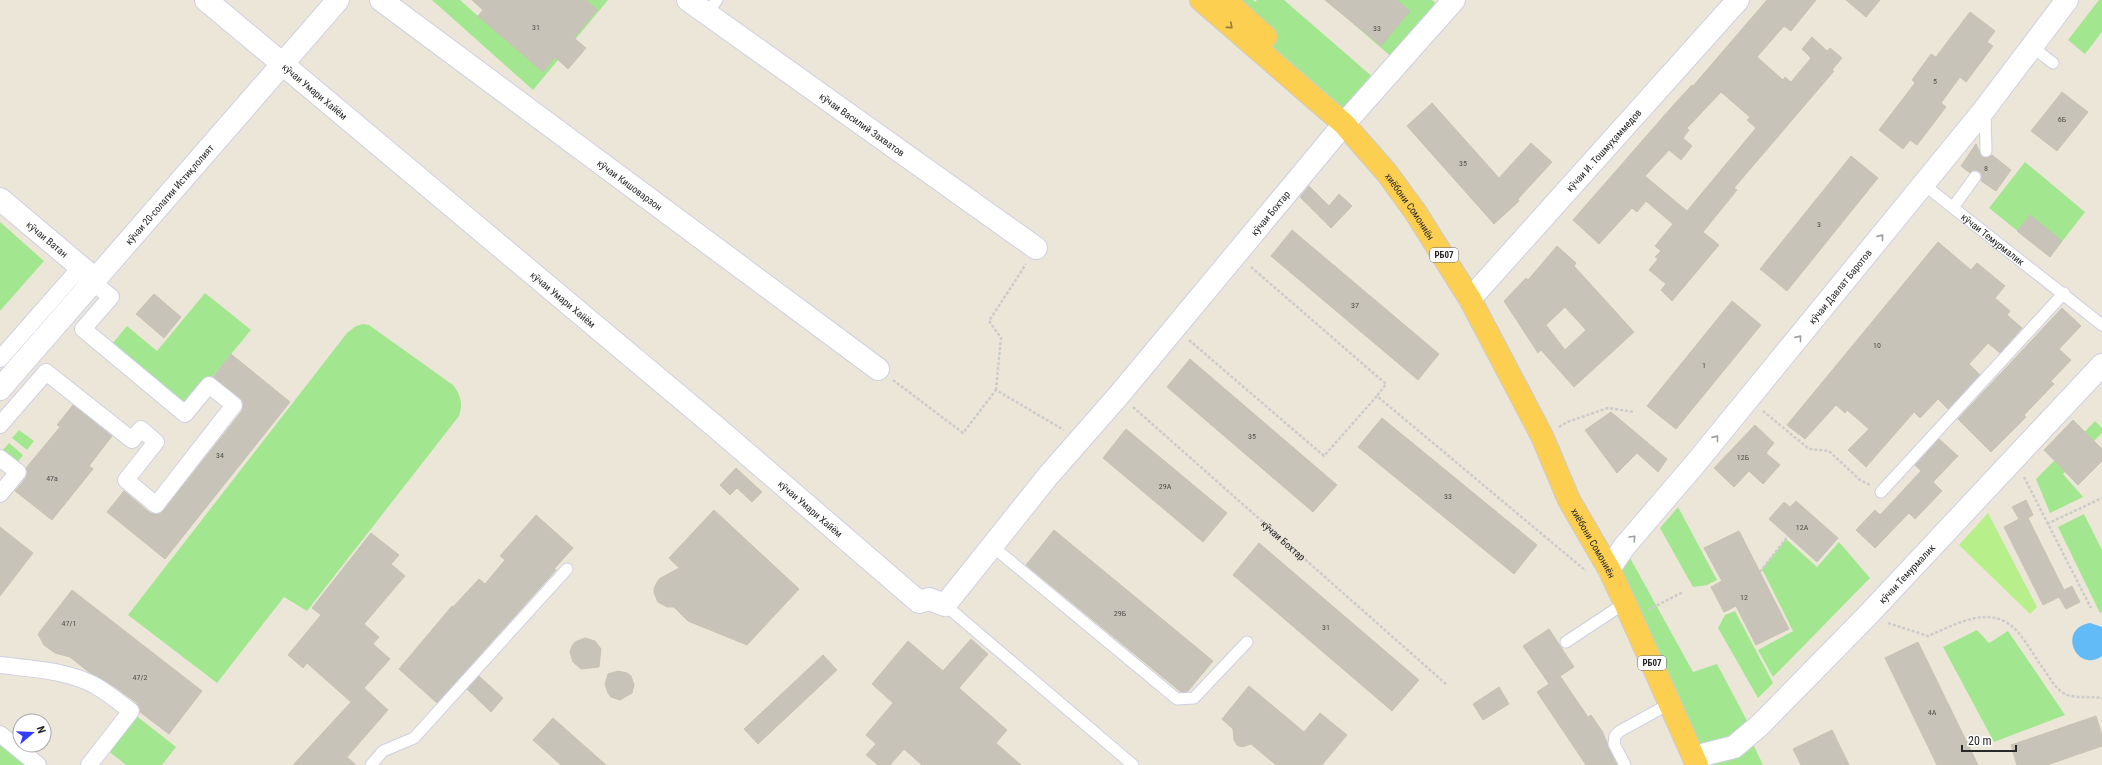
<svg xmlns="http://www.w3.org/2000/svg" width="2102" height="765" viewBox="0 0 2102 765" font-family="'Roboto Condensed',sans-serif">
<style>
.green{fill:#a2e790}
.pitch{fill:#b7f08b}
.water{fill:#62bbf7}
.building{fill:#c7c3b8;stroke:#c7c3b2;fill-rule:evenodd}
.lines{fill:none;stroke-linecap:round;stroke-linejoin:round}
.service-casing{stroke:#cecfe3;stroke-width:13}
.pedestrian-casing{stroke:#cecfe3;stroke-width:18}
.minor-casing{stroke:#cecfe3;stroke-width:24}
.tertiary-casing{stroke:#cecfe3;stroke-width:24}
.trunk-casing{stroke:#cbcbcb;stroke-width:24}
.path{stroke:#cbcbcb;stroke-width:2.5;stroke-dasharray:3 2;stroke-linecap:butt}
.service{stroke:#fff;stroke-width:11}
.pedestrian{stroke:#fff;stroke-width:16}
.minor{stroke:#fff;stroke-width:22}
.tertiary{stroke:#fff;stroke-width:22}
.trunk{stroke:#fdcf50;stroke-width:22}
.oneway{stroke:#927c3c}
.oneway2{stroke:#9e9e9e}
.labels{text-anchor:middle;dominant-baseline:central;stroke-width:4;stroke-linejoin:round;paint-order:stroke}
.number-label{font-size:8px;fill:#504f4c}
.shield{fill:#fff;stroke:#686868;stroke-width:1}
.shield-label{font-size:9px;font-weight:bold;fill:#282828}
.street-label{font-size:10px;fill:#282828;stroke:#fff}
</style>
<rect width="100%" height="100%" fill="#ece6d8"/>
<!-- green -->
<path class="green" d="M 432,0 L 460,0 L 478,16 L 492,0 L 608,0 L 533,90 Z
M 1219,0 L 1253,0 L 1255,2 L 1257,0 L 1284,0 L 1375,79 L 1347,111 Z
M 1326,0 L 1432,0 L 1440,7 L 1395,60 Z
M 2099,0 L 2102,0 L 2102,32 L 2085,54 L 2068,40 Z
M 2025,162 L 2085,212 L 2050,257 L 1989,208 Z
M 0,222 L 44,261 L 0,311 Z
M 205,293 L 251,330 L 183,412 L 107,350 L 127,326 L 157,351 Z
M 363,324 L 369,325 L 453,385 C 461,395 463,404 459,416 L 307,611 L 284,597 L 217,683 L 128,615 L 347,333 L 356,326 Z
M 2095,421 L 2102,428 L 2102,433 L 2080,455 L 2071,446 Z
M 19,430 L 34,441 L 27,450 L 12,438 Z
M 9,443 L 23,455 L 18,462 L 3,450 Z
M 2063,452 L 2073,463 L 2063,474 L 2083,497 L 2050,513 L 2036,479 Z
M 1678,507 L 1717,580 L 1707,585 L 1693,587 L 1660,528 Z
M 2084,514 L 2102,550 L 2102,612 L 2100,613 L 2058,527 Z
M 1786,539 L 1817,567 L 1839,542 L 1870,578 L 1773,677 L 1758,650 L 1793,631 L 1762,569 Z
M 1624,547 L 1693,672 L 1717,664 L 1753,732 L 1694,757 L 1609,569 Z
M 1735,611 L 1773,683 L 1758,698 L 1718,628 L 1725,615 Z
M 1977,630 L 1989,643 L 2008,631 L 2065,715 L 1994,742 L 1943,647 Z
M 134,714 L 176,747 L 162,765 L 126,765 L 106,749 Z
M 0,742 L 28,765 L 0,765 Z
M 1752,742 L 1763,765 L 1703,765 Z"/>
<!-- pitch -->
<path class="pitch" d="M 1988,513 L 2037,607 L 2030,614 L 1959,545 Z"/>
<!-- water -->
<path class="water" d="M 2090,623 L 2102,627 L 2102,656 C 2077,674 2056,629 2090,623 Z"/>
<!-- building -->
<path class="building" d="M 472,0 L 586,0 L 597,10 L 574,38 L 586,48 L 568,69 L 555,57 L 543,72 L 478,16 L 483,10 Z
M 1325,0 L 1397,0 L 1410,11 L 1381,46 Z
M 1767,0 L 1816,0 L 1791,31 L 1784,26 L 1757,57 L 1783,80 L 1785,77 L 1791,82 L 1811,58 L 1802,49 L 1812,37 L 1827,51 L 1830,48 L 1842,58 L 1832,70 L 1834,71 L 1734,188 L 1737,190 L 1703,232 L 1719,245 L 1672,301 L 1661,290 L 1666,284 L 1649,270 L 1658,259 L 1655,257 L 1661,251 L 1655,246 L 1673,224 L 1646,201 L 1637,212 L 1632,208 L 1599,244 L 1573,220 L 1677,101 L 1692,85 L 1693,86 ZM 1721,92 L 1750,117 L 1747,120 L 1756,128 L 1687,211 L 1645,176 L 1669,150 L 1681,160 L 1692,146 L 1683,138 L 1689,130 L 1687,128 Z
M 1846,0 L 1880,0 L 1866,17 Z
M 1970,12 L 1995,31 L 1987,42 L 1993,46 L 1966,82 L 1960,77 L 1941,103 L 1946,107 L 1917,145 L 1910,140 L 1903,149 L 1879,130 L 1915,83 L 1912,80 L 1931,54 L 1936,57 Z
M 2062,92 L 2088,112 L 2057,151 L 2031,131 Z
M 1432,103 L 1499,178 L 1531,143 L 1552,162 L 1518,199 L 1519,201 L 1494,224 L 1407,126 Z
M 1976,144 L 1982,157 L 1987,158 L 1992,155 L 2011,170 L 1996,191 L 1981,181 L 1982,175 L 1979,171 L 1973,170 L 1970,173 L 1961,166 Z
M 1851,156 L 1878,178 L 1787,291 L 1760,269 Z
M 1309,186 L 1329,206 L 1339,194 L 1352,206 L 1331,228 L 1300,197 Z
M 2030,215 L 2062,241 L 2050,257 L 2017,231 Z
M 1292,230 L 1439,354 L 1418,380 L 1271,256 Z
M 1938,242 L 1971,270 L 1977,263 L 2005,286 L 1995,298 L 2010,311 L 2007,315 L 2022,328 L 2000,353 L 1988,343 L 1969,364 L 1980,375 L 1948,409 L 1938,399 L 1920,418 L 1914,412 L 1866,467 L 1848,450 L 1869,429 L 1847,410 L 1845,413 L 1836,405 L 1805,439 L 1787,425 Z
M 1557,246 L 1576,263 L 1574,266 L 1634,332 L 1574,387 L 1541,350 L 1538,353 L 1504,301 L 1526,278 L 1528,280 ZM 1565,307 L 1586,330 L 1565,350 L 1546,325 Z
M 154,294 L 181,317 L 164,338 L 136,314 Z
M 1732,301 L 1761,325 L 1676,429 L 1647,406 Z
M 2062,308 L 2081,326 L 2059,349 L 2071,360 L 2051,381 L 2054,384 L 2024,415 L 2026,417 L 1991,452 L 1958,419 Z
M 231,354 L 290,402 L 165,559 L 107,512 L 124,491 L 150,513 L 159,514 L 163,511 L 242,411 L 243,402 L 240,398 L 213,377 Z
M 1190,359 L 1337,485 L 1313,512 L 1167,387 Z
M 73,405 L 112,436 L 89,466 L 93,469 L 52,520 L 15,491 L 26,478 L 26,468 L 60,427 L 57,425 Z
M 1611,412 L 1667,459 L 1658,472 L 1637,453 L 1617,473 L 1585,430 Z
M 1382,418 L 1537,545 L 1514,574 L 1358,447 Z
M 2073,420 L 2102,449 L 2102,461 L 2078,485 L 2044,450 Z
M 1755,425 L 1774,443 L 1766,453 L 1780,465 L 1763,484 L 1749,471 L 1734,487 L 1714,468 Z
M 1126,429 L 1227,513 L 1203,542 L 1103,458 Z
M 1939,439 L 1958,456 L 1933,482 L 1942,491 L 1915,519 L 1909,513 L 1875,548 L 1856,530 L 1875,510 L 1880,515 L 1921,471 L 1915,465 Z
M 736,468 L 762,492 L 752,502 L 737,488 L 730,495 L 720,485 Z
M 2026,500 L 2033,515 L 2028,518 L 2064,590 L 2072,586 L 2080,602 L 2066,609 L 2059,597 L 2043,605 L 2004,527 L 2019,519 L 2012,507 Z
M 1796,501 L 1838,538 L 1817,562 L 1769,519 L 1784,502 L 1790,507 Z
M 714,510 L 799,589 L 747,645 L 688,621 L 674,607 L 667,607 L 658,602 L 654,593 L 654,588 L 659,579 L 679,568 L 669,558 Z
M 536,515 L 573,548 L 554,569 L 556,570 L 437,703 L 399,669 L 452,606 L 453,607 L 479,579 L 485,584 L 505,560 L 500,556 Z
M 0,527 L 33,553 L 0,596 Z
M 1054,530 L 1213,661 L 1188,691 L 1181,692 L 1026,565 Z
M 1739,531 L 1789,629 L 1756,645 L 1736,606 L 1724,612 L 1711,587 L 1722,581 L 1704,548 Z
M 371,533 L 399,555 L 391,564 L 405,576 L 364,624 L 379,637 L 373,644 L 390,659 L 364,688 L 388,710 L 347,757 L 356,765 L 293,765 L 351,702 L 307,663 L 303,668 L 288,655 L 321,615 L 312,608 Z
M 1259,543 L 1419,680 L 1392,711 L 1233,575 Z
M 72,590 L 202,691 L 169,734 L 140,712 L 137,703 L 115,687 L 90,673 L 70,657 L 55,653 L 44,645 L 38,634 Z
M 1549,629 L 1574,667 L 1560,676 L 1588,717 L 1591,715 L 1602,731 L 1617,765 L 1586,765 L 1537,692 L 1549,684 L 1523,646 Z
M 585,638 L 595,641 L 601,649 L 599,667 L 581,669 L 573,662 L 570,652 L 572,646 L 575,642 Z
M 971,639 L 988,654 L 959,688 L 1007,730 L 996,743 L 1021,765 L 922,765 L 904,749 L 890,765 L 878,765 L 866,755 L 876,744 L 866,735 L 893,703 L 872,684 L 908,641 L 943,671 Z
M 1918,642 L 1978,765 L 1937,765 L 1885,658 Z
M 823,655 L 837,670 L 758,744 L 744,729 Z
M 618,671 L 627,673 L 631,676 L 634,685 L 632,693 L 620,700 L 611,697 L 608,693 L 605,684 L 608,674 Z
M 479,676 L 503,698 L 491,712 L 467,689 Z
M 1249,686 L 1304,732 L 1320,713 L 1347,735 L 1322,765 L 1276,765 L 1251,744 L 1242,747 L 1237,745 L 1234,740 L 1233,729 L 1222,719 Z
M 1499,687 L 1509,704 L 1483,720 L 1473,704 Z
M 2096,716 L 2102,735 L 2102,746 L 2047,765 L 2017,765 L 2011,745 Z
M 553,718 L 606,765 L 561,765 L 533,740 Z
M 1832,730 L 1849,765 L 1801,765 L 1793,749 Z"/>
<g class="lines">
<!-- service casing -->
<g class="service-casing">
<g id="service">
<path d="M 707,13 L 717,0"/>
<path d="M 2031,46 L 2053,63"/>
<path d="M 1985,111 L 1986,151"/>
<path id="s2" d="M 1923,184 L 2102,325"/>
<path d="M 1954,206 L 1975,177"/>
<path d="M 1881,492 L 2064,293"/>
<path d="M 992,546 L 1177,699 L 1194,698 L 1247,642"/>
<path d="M 945,605 L 1133,765"/>
<path d="M 1566,642 L 1625,603"/>
<path d="M 371,765 L 383,751 L 414,738 L 567,569"/>
<path d="M 1625,765 L 1614,744 L 1615,736 L 1620,731 L 1671,703"/>
</g>
</g>
<!-- pedestrian casing -->
<g class="pedestrian-casing">
<path id="pedestrian" d="M 0,359 L 78,270 L 111,297 L 83,329 L 185,414 L 209,385 L 234,405 L 156,505 L 126,480 L 156,442 L 141,429 L 132,440 L 46,372 L 0,425
M 0,458 L 18,472 L 0,494
M 0,665 C 32,669 67,670 96,686 C 108,693 120,703 131,711 L 89,765
M 0,734 L 38,765"/>
</g>
<!-- minor casing -->
<g class="minor-casing">
<g id="minor">
<path id="s3" d="M 206,0 L 717,428 L 919,602 L 929,599 L 945,605 L 1048,476 L 1119,395 L 1344,124 L 1454,0"/>
<path id="s4" d="M 381,0 L 878,369"/>
<path id="s5" d="M 688,0 L 1036,248"/>
<path id="s6" d="M 0,199 L 95,279"/>
<path id="s7" d="M 1470,299 L 1738,0"/>
<path id="s8" d="M 1694,757 L 1734,747 L 1760,725 L 1867,616 L 2102,365"/>
</g>
</g>
<!-- tertiary casing -->
<g class="tertiary-casing">
<g id="tertiary">
<path id="s9" d="M 0,389 L 338,0"/>
<path id="s10" d="M 1609,569 L 1624,547 L 1695,464 L 1984,110 L 2067,0"/>
</g>
</g>
<!-- trunk casing -->
<g class="trunk-casing">
<g id="trunk">
<path id="s11" d="M 1201,0 L 1344,124 L 1387,173 L 1416,213 L 1470,299 L 1542,436 L 1569,500 L 1609,569 L 1625,603 L 1697,765"/>
<path d="M 1225,0 L 1266,37"/>
</g>
</g>
<!-- path -->
<g class="path">
<path d="M 1251,267 L 1386,384 L 1377,396"/>
<path d="M 1189,340 L 1324,456 L 1377,396 L 1586,571"/>
<path d="M 893,380 L 963,433 L 996,390 L 1064,430"/>
<path d="M 996,390 L 1001,338 L 989,321 L 1026,264"/>
<path id="s1" d="M 1133,407 L 1447,685"/>
<path d="M 1763,411 L 1809,449 L 1829,451 L 1860,480 L 1870,485"/>
<path d="M 1559,427 L 1567,422 L 1608,408 L 1634,412"/>
<path d="M 2024,477 L 2091,608"/>
<path d="M 2047,524 L 2102,498"/>
<path d="M 1760,572 L 1788,536"/>
<path d="M 1648,610 L 1683,592"/>
<path d="M 1888,623 L 1928,636 C 1950,627 1982,608 2006,622 C 2020,630 2031,651 2040,664 C 2047,673 2053,686 2063,693 C 2073,699 2090,696 2102,698"/>
</g>
<!-- service -->
<use href="#service" class="service"/>
<!-- pedestrian -->
<use href="#pedestrian" class="pedestrian"/>
<!-- minor -->
<use href="#minor" class="minor"/>
<!-- tertiary -->
<use href="#tertiary" class="tertiary"/>
<!-- trunk -->
<use href="#trunk" class="trunk"/>
</g>
<!-- one-way arrows -->
<defs><path id="oneway-chevron" d="M-2-3.5L2.5 0L-2 3.5" fill="none" stroke-width="1.6" stroke-linecap="round" stroke-linejoin="round"/></defs>
<use class="oneway" href="#oneway-chevron" transform="translate(1230 26) rotate(41)"/>
<g class="oneway2">
<use href="#oneway-chevron" transform="translate(1881 237) rotate(-51)"/>
<use href="#oneway-chevron" transform="translate(1799 338) rotate(-51)"/>
<use href="#oneway-chevron" transform="translate(1716 438) rotate(-51)"/>
<use href="#oneway-chevron" transform="translate(1633 538) rotate(-47)"/>
</g>
<g class="labels">
<!-- number labels -->
<g class="number-label">
<text x="536" y="27">31</text>
<text x="1377" y="28">33</text>
<text x="1935" y="81">5</text>
<text x="2062" y="119">6Б</text>
<text x="1463" y="163">35</text>
<text x="1986" y="168">8</text>
<text x="1819" y="224">3</text>
<text x="1355" y="305">37</text>
<text x="1877" y="345">10</text>
<text x="1704" y="365">1</text>
<text x="1252" y="436">35</text>
<text x="220" y="455">34</text>
<text x="1743" y="457">12Б</text>
<text x="52" y="478">47a</text>
<text x="1165" y="486">29А</text>
<text x="1448" y="496">33</text>
<text x="1802" y="527">12А</text>
<text x="1744" y="597">12</text>
<text x="1120" y="613">29Б</text>
<text x="69" y="623">47/1</text>
<text x="1326" y="627">31</text>
<text x="140" y="677">47/2</text>
<text x="1932" y="712">4А</text>
</g>
<!-- shield labels -->
<g class="shield">
<rect x="1430" y="248" width="28" height="14" rx="3"/>
<rect x="1638" y="656" width="28" height="14" rx="3"/>
</g>
<g class="shield-label">
<text x="1444" y="255">РБ07</text>
<text x="1652" y="663">РБ07</text>
</g>
<!-- street labels -->
<g class="street-label">
<text stroke="none"><textPath href="#s3" startOffset="142">кӯчаи Умари Хайём</textPath></text>
<text stroke="none"><textPath href="#s5" startOffset="214">кӯчаи Василий Захватов</textPath></text>
<text stroke="none"><textPath href="#s7" startOffset="200">кӯчаи И. Тошмуҳаммедов</textPath></text>
<text stroke="none"><textPath href="#s4" startOffset="310">кӯчаи Кишоварзон</textPath></text>
<text stroke="none"><textPath href="#s9" startOffset="258">кӯчаи 20-солагии Истиқлолият</textPath></text>
<text stroke="none"><textPath href="#s11" startOffset="295">хиёбони Сомониён</textPath></text>
<text stroke="none"><textPath href="#s3" startOffset="1470">кӯчаи Бохтар</textPath></text>
<text stroke="none"><textPath href="#s2" startOffset="89">кӯчаи Темурмалик</textPath></text>
<text stroke="none"><textPath href="#s6" startOffset="62">кӯчаи Ватан</textPath></text>
<text stroke="none"><textPath href="#s10" startOffset="365">кӯчаи Давлат Баротов</textPath></text>
<text stroke="none"><textPath href="#s3" startOffset="466">кӯчаи Умари Хайём</textPath></text>
<text stroke="none"><textPath href="#s3" startOffset="790">кӯчаи Умари Хайём</textPath></text>
<text stroke="none"><textPath href="#s11" startOffset="679">хиёбони Сомониён</textPath></text>
<text stroke="none"><textPath href="#s1" startOffset="201">кӯчаи Бохтар</textPath></text>
<text stroke="none"><textPath href="#s8" startOffset="286">кӯчаи Темурмалик</textPath></text>
</g>
</g>
<!-- north arrow -->
<g transform="translate(32 733) rotate(71)"><circle r="19" fill="#ffffff" stroke="#a9a9a9"/>
<path d="M0-3L7 15L0 10L-7 15Z" fill="#333dff"/>
<text y="-6" font-size="11" font-weight="bold" text-anchor="middle" fill="#282828">N</text>
</g>
<!-- scale -->
<path d="M1962 745v6h54v-6" fill="none" stroke="#282828" stroke-width="2"/>
<text x="1968" y="745" font-size="12" fill="#282828" stroke="#ffffff" stroke-width="3" paint-order="stroke">20 m</text>
</svg>
